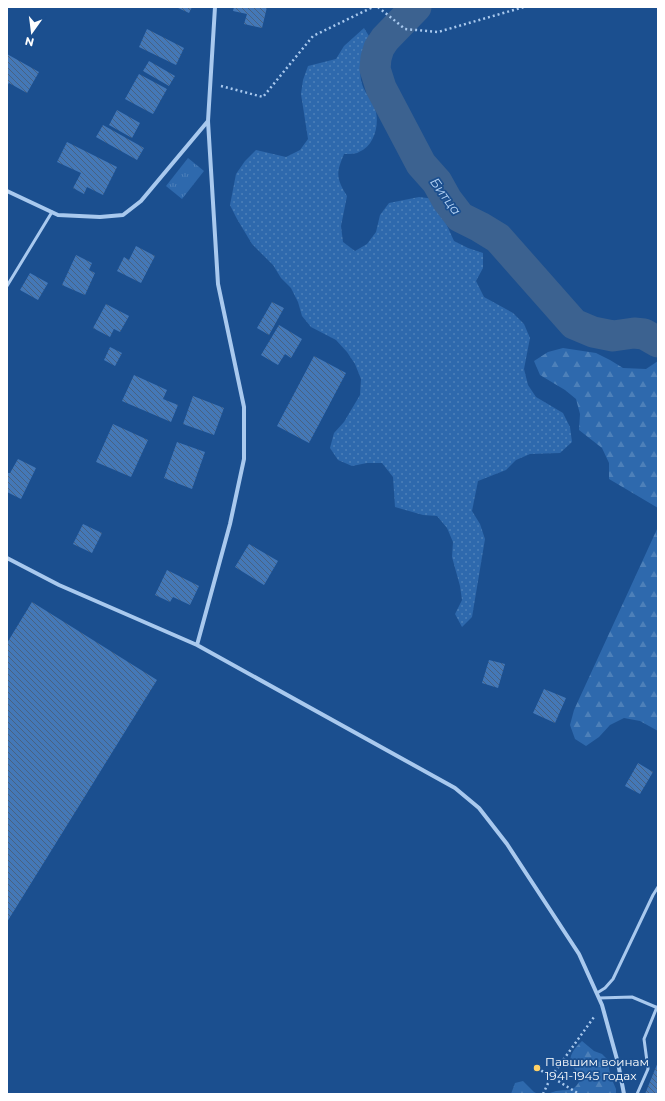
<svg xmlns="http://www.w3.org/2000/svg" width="665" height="1101" viewBox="0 0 665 1101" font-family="Montserrat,sans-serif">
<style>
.grass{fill:url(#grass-dots)}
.forest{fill:url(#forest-firs)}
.park{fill:url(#park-tufts)}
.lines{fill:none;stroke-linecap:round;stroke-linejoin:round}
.river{stroke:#3c6290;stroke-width:31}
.building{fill:url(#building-back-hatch)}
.path{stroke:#a9c9ee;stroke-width:2.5;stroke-dasharray:2 3;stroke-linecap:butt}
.lane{stroke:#a9c9ee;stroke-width:3}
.street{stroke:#a9c9ee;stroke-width:4}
.poi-dot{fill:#ffd166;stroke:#1b4f8f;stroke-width:1.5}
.labels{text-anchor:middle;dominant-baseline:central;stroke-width:3.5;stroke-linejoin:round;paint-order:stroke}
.poi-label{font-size:12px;fill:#fff;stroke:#1b4f8f;text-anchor:start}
.water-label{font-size:13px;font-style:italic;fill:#b5d3f5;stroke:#1b4f8f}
</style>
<defs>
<pattern id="grass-dots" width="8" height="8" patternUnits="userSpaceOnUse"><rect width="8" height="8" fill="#2e69ad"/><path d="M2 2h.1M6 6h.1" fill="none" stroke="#4d80b9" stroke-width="1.8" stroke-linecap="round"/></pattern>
<pattern id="forest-firs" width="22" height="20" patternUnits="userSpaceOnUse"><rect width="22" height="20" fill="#2e69ad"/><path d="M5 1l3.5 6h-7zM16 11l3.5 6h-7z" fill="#4d80b9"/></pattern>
<pattern id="park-tufts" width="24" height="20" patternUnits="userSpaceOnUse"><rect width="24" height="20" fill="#2e69ad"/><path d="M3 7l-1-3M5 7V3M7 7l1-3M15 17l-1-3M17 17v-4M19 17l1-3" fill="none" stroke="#4d80b9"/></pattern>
<pattern id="building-back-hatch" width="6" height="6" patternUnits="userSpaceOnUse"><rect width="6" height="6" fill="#4478b7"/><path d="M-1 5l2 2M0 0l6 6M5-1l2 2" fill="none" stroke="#486282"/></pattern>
</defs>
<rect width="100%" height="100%" fill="#1b4f8f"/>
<!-- grass -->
<path class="grass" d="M 364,28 L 372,41 C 365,53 357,69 362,84 C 365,94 374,102 376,112 C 379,126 374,146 359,152 C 356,154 349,154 344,154 C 336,173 336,178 347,196 L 341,226 L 343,242 L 355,251 L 367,244 L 376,232 L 380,215 L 389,203 L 419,197 L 435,199 L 454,241 L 468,248 L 483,253 L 483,268 L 476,281 L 484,297 L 513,313 L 524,324 L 530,338 L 524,369 L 528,385 L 536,397 L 563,413 L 570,427 L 572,442 L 560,453 L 530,454 L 516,460 L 506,470 L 478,481 L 472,511 L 480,524 L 485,539 L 472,617 L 462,627 L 455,614 L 462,600 L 460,586 L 452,557 L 453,542 L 447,528 L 437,516 L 423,515 L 395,507 L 393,477 L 382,463 L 367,463 L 352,466 L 338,460 L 330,448 L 334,433 L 344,422 L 360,395 L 361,379 L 355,364 L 347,352 L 336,340 L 311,327 L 302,316 L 298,302 L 291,288 L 281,278 L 273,265 L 252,244 L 237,219 L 230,205 L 236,174 L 245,161 L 256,150 L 286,157 L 300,150 L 308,139 L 301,94 L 303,80 L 308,66 L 336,59 L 344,46 Z"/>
<!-- forest -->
<path class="forest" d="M 563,348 L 596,353 L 610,360 L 623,368 L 646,369 L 658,361 L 658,508 L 609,479 L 609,463 L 602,448 L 579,430 L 580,414 L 576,399 L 565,390 L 540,375 L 534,361 L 548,352 Z
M 658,527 L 658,731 L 640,721 L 624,718 L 610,725 L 599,737 L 586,746 L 575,739 L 570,725 L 574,710 Z
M 582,1041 L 594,1051 L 602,1054 L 608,1060 L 610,1075 L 616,1089 L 616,1094 L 547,1094 C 550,1093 553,1092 556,1091 C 570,1089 574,1093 581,1078 C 578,1074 576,1071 573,1067 C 566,1057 575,1048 582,1041 Z
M 523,1081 L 534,1092 L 538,1094 L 511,1094 L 515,1083 Z"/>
<!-- park -->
<path class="park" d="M 188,158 L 204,171 L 182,199 L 166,186 Z"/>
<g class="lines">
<!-- river -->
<path class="river" d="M 416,7 L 385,39 L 379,48 L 376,58 L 375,69 L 381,88 L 421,164 L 437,182 L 447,200 L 460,217 L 480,227 L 498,238 L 574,324 L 593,332 L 613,336 L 634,333 L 644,334 L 658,342"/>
</g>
<!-- building -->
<path class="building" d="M 176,7 L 192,7 L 189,13 Z
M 234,7 L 267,7 L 262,28 L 244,24 L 247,14 L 233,11 Z
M 147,29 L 184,48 L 176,65 L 139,47 Z
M 7,54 L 39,72 L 27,93 L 9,83 L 7,86 Z
M 149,61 L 175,76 L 169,86 L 143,71 Z
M 139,74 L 167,89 L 153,114 L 125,99 Z
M 117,110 L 140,123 L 132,138 L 109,125 Z
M 103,125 L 144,148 L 137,160 L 96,137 Z
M 67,142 L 117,167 L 103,195 L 87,187 L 84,194 L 73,188 L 81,173 L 57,162 Z
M 136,246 L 155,256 L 141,283 L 117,271 L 124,257 L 129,260 Z
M 76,255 L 92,263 L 89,270 L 95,273 L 85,295 L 62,285 Z
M 30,273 L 48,283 L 38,300 L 20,290 Z
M 272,302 L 284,308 L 269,335 L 257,328 Z
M 106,304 L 129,316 L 120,332 L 114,329 L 110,337 L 93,328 Z
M 279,325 L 302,339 L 291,358 L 285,354 L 278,365 L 261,355 Z
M 110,347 L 122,353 L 115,366 L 104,360 Z
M 314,356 L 346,373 L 309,443 L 277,426 Z
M 134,375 L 167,390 L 163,399 L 178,405 L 171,422 L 122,401 Z
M 193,396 L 224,408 L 214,435 L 183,424 Z
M 113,424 L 148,440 L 131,477 L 96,462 Z
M 177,442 L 205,452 L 192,489 L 164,478 Z
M 18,459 L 36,468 L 21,499 L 7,492 L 7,473 L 10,473 Z
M 83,524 L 102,533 L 92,553 L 73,544 Z
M 249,544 L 278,561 L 264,585 L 235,567 Z
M 167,570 L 199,586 L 190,605 L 173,597 L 170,602 L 155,595 Z
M 32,602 L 157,680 L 7,922 L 7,643 Z
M 489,660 L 505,664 L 498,688 L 482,683 Z
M 544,689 L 566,698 L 555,723 L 533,713 Z
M 638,763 L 653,772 L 640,794 L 625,786 Z
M 658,1062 L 658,1094 L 645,1094 Z"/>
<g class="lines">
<!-- path -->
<path class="path" d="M 378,7 L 405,29 L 438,32 L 524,7
M 221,86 L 263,97 L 313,36 L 373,7
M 537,1068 L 579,1094
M 543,1094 L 551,1077 L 594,1017"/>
<!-- lane -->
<path class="lane" d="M 7,286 L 52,212
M 597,993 L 605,988 L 613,979 L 653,895 L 658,887
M 599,998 L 632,997 L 658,1008
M 637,1094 L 648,1069 L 644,1039 L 657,1007"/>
<!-- street -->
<path class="street" d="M 7,191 L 58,215 L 100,217 L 123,215 L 141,201 L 208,121
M 7,558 L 59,585 L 197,645 L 455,788 L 479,808 L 507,844 L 579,954 L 602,1005 L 618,1063 L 624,1094
M 197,645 L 230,524 L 244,459 L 244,407 L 218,284 L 208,121 L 215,7"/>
</g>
<!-- markers -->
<circle class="poi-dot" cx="537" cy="1068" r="4"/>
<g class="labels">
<!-- poi labels -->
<g class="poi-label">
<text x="545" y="1061">Павшим воинам<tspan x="545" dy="14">1941-1945 годах</tspan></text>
</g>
<!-- water labels -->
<g class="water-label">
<text transform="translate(446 196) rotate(54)">Битца</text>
</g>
</g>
<!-- border -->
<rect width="665" height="1101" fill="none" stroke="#ffffff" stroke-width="16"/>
<!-- north arrow -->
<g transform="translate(32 32) rotate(194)" stroke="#1b4f8f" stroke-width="3" paint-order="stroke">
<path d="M0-3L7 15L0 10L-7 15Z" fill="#ffffff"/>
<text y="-6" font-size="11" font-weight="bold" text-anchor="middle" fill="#ffffff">N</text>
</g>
</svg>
